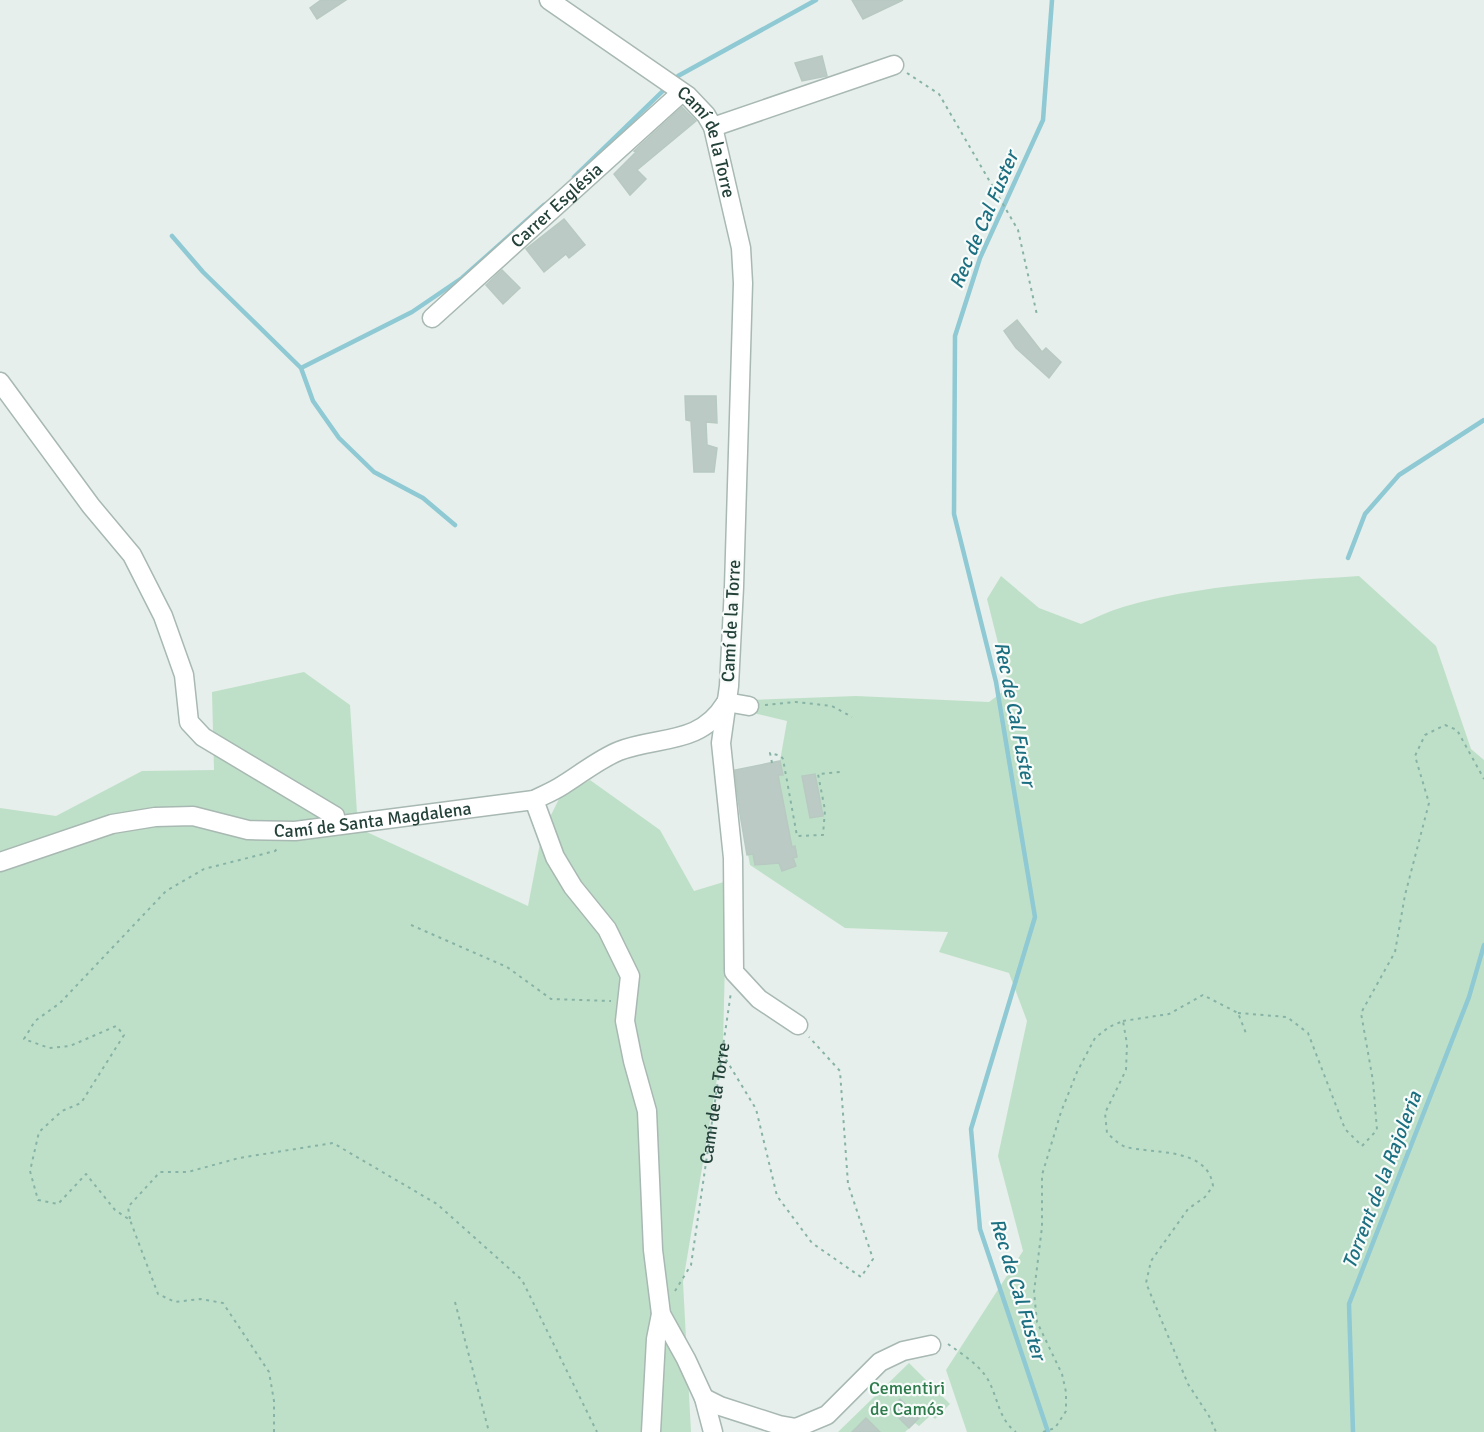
<svg xmlns="http://www.w3.org/2000/svg" width="1484" height="1432" viewBox="0 0 1484 1432" font-family="Signika,sans-serif">
<style>
.green{fill:#bfe0c8}
.lines{fill:none;stroke-linecap:round;stroke-linejoin:round}
.stream{stroke:#8ec9d4;stroke-width:4.5}
.building{fill:#bbcac4;stroke:#b8c9c2;stroke-width:1.5}
.minor-casing{stroke:#a8b8b2;stroke-width:21}
.path{stroke:#86b3a5;stroke-width:2;stroke-dasharray:3 4.5;stroke-linecap:butt}
.minor{stroke:#fff;stroke-width:18}
.labels{text-anchor:middle;dominant-baseline:central;stroke-width:4.5;stroke-linejoin:round;paint-order:stroke}
.street-label{font-size:18px;fill:#24423a;stroke:#f7fbf9}
.park-label{font-size:18px;fill:#2d7a4b;stroke:#f7fbf9}
.water-label{font-size:20px;font-style:italic;fill:#1c6f80;stroke:#f7fbf9}
</style>
<rect width="100%" height="100%" fill="#e6efeb"/>
<!-- green -->
<path class="green" d="M 1001,576 L 1039,608 L 1081,624 C 1095,618 1109,611 1123,607 C 1198,585 1282,581 1359,576 L 1436,646 L 1471,749 L 1484,760 L 1484,1432 L 967,1432 L 946,1370 L 1023,1251 L 998,1156 L 1027,1021 L 1009,973 L 939,952 L 948,932 L 845,928 L 750,865 L 732,771 L 780,761 L 787,721 L 749,712 L 751,700 L 856,696 L 989,702 L 1009,687 L 987,599 Z
M 304,672 L 350,705 L 358,828 L 528,906 L 542,833 L 560,797 L 590,780 L 660,830 L 694,891 L 727,881 L 723,1043 L 683,1282 L 691,1432 L 0,1432 L 0,808 L 56,816 L 142,771 L 214,770 L 212,692 Z
M 909,1363 L 950,1404 L 935,1419 L 931,1415 L 919,1426 L 915,1423 L 905,1432 L 838,1432 Z"/>
<g class="lines">
<!-- stream -->
<path class="stream" d="M 673,81 L 678,76 L 816,0
M 574,177 L 667,87
M 172,236 L 203,272 L 301,368 L 313,401 L 339,438 L 374,472 L 423,498 L 455,525
M 301,368 L 412,312 L 462,278 L 544,205
M 1348,558 L 1365,514 L 1399,475 L 1484,420
M 1048,1432 L 980,1229 L 971,1129 L 1035,917 L 996,682 L 954,514 L 955,336 L 980,258 L 1043,120 L 1052,0
M 1353,1432 L 1349,1304 L 1469,997 L 1484,945"/>
</g>
<!-- building -->
<path class="building" d="M 321,0 L 346,0 L 317,19 L 310,8 Z
M 852,0 L 903,0 L 863,19 Z
M 822,56 L 827,76 L 802,81 L 795,63 Z
M 682,107 L 696,121 L 637,170 L 646,179 L 630,195 L 614,174 L 636,152 L 634,151 Z
M 564,219 L 585,245 L 569,258 L 566,254 L 544,272 L 526,249 Z
M 502,270 L 520,288 L 503,304 L 486,285 Z
M 1017,320 L 1042,352 L 1046,348 L 1061,362 L 1049,378 L 1016,348 L 1004,331 Z
M 685,396 L 716,396 L 717,423 L 706,422 L 707,445 L 717,448 L 714,472 L 694,472 L 691,421 L 686,420 Z
M 780,761 L 783,775 L 778,775 L 792,847 L 795,846 L 797,857 L 793,858 L 796,866 L 782,871 L 779,863 L 755,865 L 753,854 L 747,855 L 740,814 L 735,770 Z
M 815,774 L 823,816 L 810,818 L 802,776 Z
M 900,1399 L 919,1418 L 909,1428 L 890,1409 Z
M 866,1418 L 880,1432 L 852,1432 Z"/>
<g class="lines">
<!-- minor casing -->
<g class="minor-casing">
<g id="minor">
<path id="s2" d="M 549,0 L 688,96 L 706,115 L 713,127 L 741,248 L 743,283 L 734,587 L 729,686 L 721,743 L 733,858 L 734,972 L 759,999 L 798,1025"/>
<path d="M 713,127 L 894,65"/>
<path id="s3" d="M 432,318 L 681,93"/>
<path d="M 0,382 L 91,506 L 132,555 L 163,616 L 184,675 L 189,722 L 203,737 L 335,816 L 336,825"/>
<path d="M 726,702 L 749,706"/>
<path d="M 534,800 L 555,857 L 573,887 L 607,929 L 630,976 L 625,1021 L 633,1061 L 647,1111 L 653,1250 L 661,1314 L 686,1359 L 704,1398 L 713,1432"/>
<path id="s4" d="M 0,862 L 112,824 L 155,817 L 193,816 L 248,830 L 295,831 L 534,800 C 544,795 554,791 563,785 C 581,774 599,759 619,751 C 658,736 700,745 725,704"/>
<path d="M 704,1398 L 720,1406 L 779,1425 L 796,1428 L 827,1415 L 880,1362 L 903,1351 L 931,1345"/>
<path d="M 651,1432 L 656,1339 L 661,1314"/>
</g>
</g>
<!-- path -->
<g class="path">
<path d="M 907,73 L 939,94 L 1018,230 L 1037,315"/>
<path d="M 765,705 L 796,702 L 832,706 L 852,717"/>
<path d="M 772,763 L 770,753 L 781,756 L 783,759 L 797,836 L 823,835 L 825,810 L 818,774 L 840,772"/>
<path d="M 411,925 L 507,967 L 551,999 L 611,1001"/>
<path d="M 1238,1013 L 1287,1017 L 1308,1033 L 1345,1129 L 1362,1146 L 1377,1130 L 1373,1081 L 1361,1013 L 1395,952 L 1405,895 L 1429,803 L 1415,756 L 1425,735 L 1445,725 L 1457,730 L 1484,779"/>
<path d="M 1123,1021 L 1169,1014 L 1203,995 L 1238,1013 L 1247,1036"/>
<path d="M 722,1053 L 756,1109 L 777,1196 L 812,1243 L 861,1277 L 873,1259 L 848,1184 L 840,1071 L 809,1037"/>
<path d="M 130,1219 L 128,1207 L 160,1172 L 188,1172 L 239,1158 L 333,1143 L 437,1204 L 522,1280 L 597,1432"/>
<path id="s1" d="M 675,1291 L 691,1265 L 731,992"/>
<path d="M 455,1302 L 489,1432"/>
<path d="M 948,1344 C 962,1354 978,1364 987,1378 C 998,1396 998,1419 1016,1432"/>
<path d="M 274,1432 L 274,1401 L 269,1372 L 223,1303 L 200,1299 L 175,1302 L 158,1294 L 130,1220 L 115,1210 L 86,1174 L 58,1204 L 38,1200 L 30,1171 L 39,1132 L 62,1111 L 81,1103 L 124,1035 L 116,1026 L 70,1046 L 49,1048 L 24,1039 L 35,1021 L 60,1003 L 166,891 L 204,869 L 275,851 L 279,847"/>
<path d="M 1043,1432 L 1055,1428 L 1066,1411 L 1066,1392 L 1062,1374 L 1037,1322 L 1034,1292 L 1042,1227 L 1042,1175 L 1061,1112 L 1077,1072 L 1095,1038 L 1109,1027 L 1123,1021 L 1127,1044 L 1126,1070 L 1105,1113 L 1107,1133 C 1113,1138 1119,1145 1126,1147 C 1153,1154 1208,1147 1213,1186 L 1205,1197 L 1188,1209 L 1151,1261 L 1146,1283 L 1188,1384 L 1209,1416 L 1216,1432"/>
</g>
<!-- minor -->
<use href="#minor" class="minor"/>
</g>
<g class="labels">
<!-- street labels -->
<g class="street-label">
<text stroke="none"><textPath href="#s2" startOffset="220">Camí de la Torre</textPath></text>
<text stroke="none"><textPath href="#s3" startOffset="168">Carrer Església</textPath></text>
<text transform="translate(731 621) rotate(-87)">Camí de la Torre</text>
<text stroke="none"><textPath href="#s4" startOffset="382">Camí de Santa Magdalena</textPath></text>
<text stroke="none"><textPath href="#s1" startOffset="194">Camí de la Torre</textPath></text>
</g>
<!-- park labels -->
<g class="park-label">
<text x="907" y="1388">Cementiri<tspan x="907" dy="21">de Camós</tspan></text>
</g>
<!-- water labels -->
<g class="water-label">
<text transform="translate(984 220) rotate(-67)">Rec de Cal Fuster</text>
<text transform="translate(1015 714) rotate(79)">Rec de Cal Fuster</text>
<text transform="translate(1382 1180) rotate(-69)">Torrent de la Rajoleria</text>
<text transform="translate(1018 1289) rotate(73)">Rec de Cal Fuster</text>
</g>
</g>
</svg>
